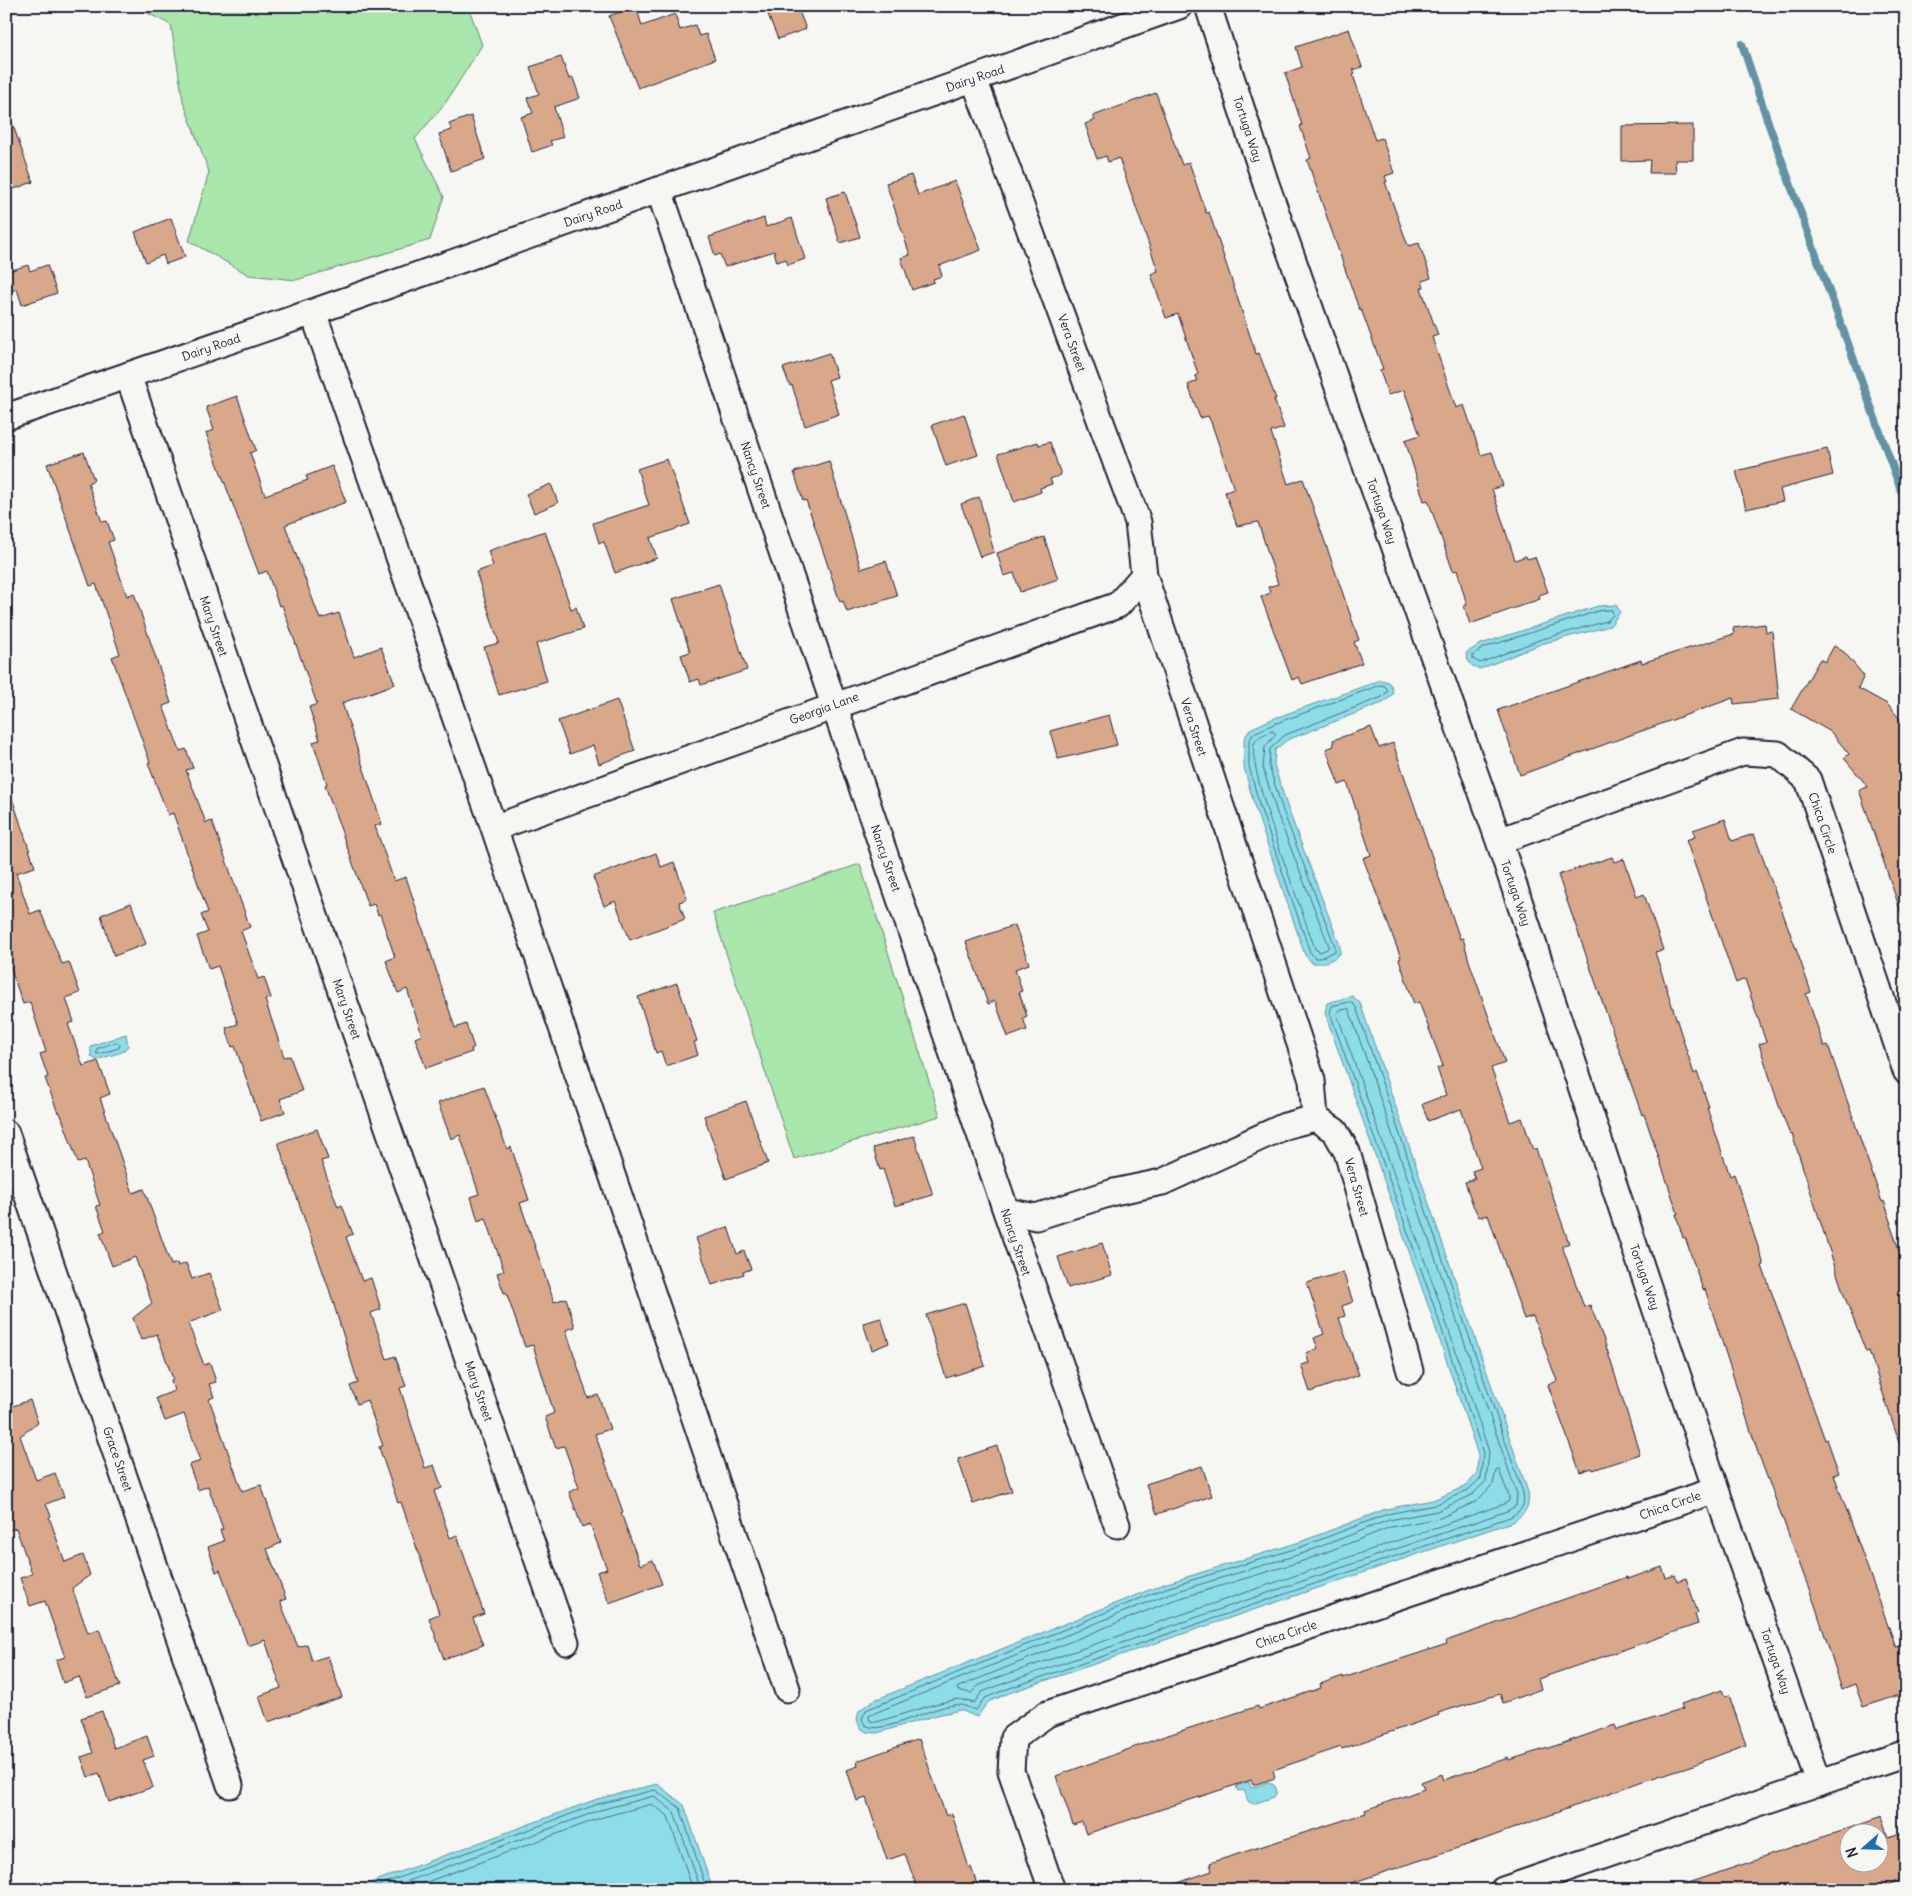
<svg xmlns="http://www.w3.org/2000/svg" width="1912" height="1896" viewBox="0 0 1912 1896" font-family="Delius,sans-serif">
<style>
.green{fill:#a9e6ac;stroke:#668474}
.water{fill:#8ddde8;stroke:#6292a3}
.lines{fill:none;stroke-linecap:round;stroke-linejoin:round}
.shore{stroke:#4d6d80;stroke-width:1}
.stream{stroke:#6292a3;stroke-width:8}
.building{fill:#d9a88b;stroke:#22223b;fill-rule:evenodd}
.minor-casing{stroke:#22223b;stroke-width:29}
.minor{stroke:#f6f6f2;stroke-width:25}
.labels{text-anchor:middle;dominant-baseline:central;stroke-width:5;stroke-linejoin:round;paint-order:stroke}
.street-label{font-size:12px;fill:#22223b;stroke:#f6f6f2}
</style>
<rect width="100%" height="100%" fill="#f6f6f2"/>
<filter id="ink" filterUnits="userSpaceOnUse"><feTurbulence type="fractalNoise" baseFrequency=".02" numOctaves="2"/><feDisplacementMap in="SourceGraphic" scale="10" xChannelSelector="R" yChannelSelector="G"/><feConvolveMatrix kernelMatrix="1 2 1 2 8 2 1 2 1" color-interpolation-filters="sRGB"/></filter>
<g filter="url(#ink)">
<!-- green -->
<path class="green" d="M 134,6 L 468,6 L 482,45 L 446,102 L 415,139 L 444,197 L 430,240 L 296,280 L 249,275 L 189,241 L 209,172 L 183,101 L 171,25 Z
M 860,864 L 940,1116 L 794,1159 L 713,913 Z"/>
<!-- water -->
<path class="water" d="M 1616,605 L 1620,612 L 1610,626 L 1541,644 L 1480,669 C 1470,666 1468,663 1466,653 L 1481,644 L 1598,606 Z
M 1381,680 C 1390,681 1392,685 1393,694 L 1385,702 L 1287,740 L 1275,750 L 1274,765 L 1288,809 L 1340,946 L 1340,954 C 1331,961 1323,964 1312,963 L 1305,955 L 1255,808 L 1244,767 L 1244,739 L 1250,729 L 1272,719 Z
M 1352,996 L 1360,1003 L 1528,1492 C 1530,1508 1526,1513 1512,1522 L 1009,1693 L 988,1702 L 977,1717 L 960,1710 L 937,1715 L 877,1733 L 867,1732 L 860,1728 L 857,1719 L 859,1711 L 872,1701 L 1164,1584 L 1300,1542 L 1386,1509 L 1433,1500 L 1466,1486 L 1477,1474 L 1478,1455 L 1429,1308 L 1325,1013 L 1327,1003 Z
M 126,1034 L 128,1046 L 122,1052 L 96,1060 L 91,1056 L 91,1046 Z
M 1249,1782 L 1251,1788 L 1268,1782 L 1275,1786 L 1277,1792 L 1274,1797 L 1253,1804 L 1248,1801 L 1244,1790 L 1238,1791 L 1236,1786 Z
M 657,1784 L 684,1805 L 713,1890 L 351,1890 L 597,1799 Z"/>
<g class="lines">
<!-- shore -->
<path class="shore" d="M 1612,610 L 1613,615 L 1607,621 L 1539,640 L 1480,663 L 1473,659 L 1473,655 L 1483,648 L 1598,611 Z
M 1381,685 L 1385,686 L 1388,691 L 1382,697 L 1285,735 L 1270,749 L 1269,766 L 1283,811 L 1335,946 L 1335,951 L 1320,958 L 1315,958 L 1310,952 L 1260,807 L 1249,766 L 1249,741 L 1254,733 L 1274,724 Z
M 1272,731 L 1276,734 L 1265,747 L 1263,768 L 1277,813 L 1329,946 L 1327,949 L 1320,952 L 1315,949 C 1304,915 1247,770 1254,744 C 1257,736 1266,734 1272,731 Z
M 1351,1002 L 1356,1007 L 1523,1493 C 1525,1507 1522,1510 1510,1517 L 1007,1689 L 985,1698 L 976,1710 C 971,1709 966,1706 961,1705 C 936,1702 884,1737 865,1725 L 862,1719 L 866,1710 L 1166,1588 L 1301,1547 L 1387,1514 L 1435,1505 L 1468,1490 L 1481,1478 L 1483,1453 L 1434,1306 L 1330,1013 L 1332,1006 Z
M 1349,1009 L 1517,1494 L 1516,1506 L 1507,1511 L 1005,1683 L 982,1692 L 974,1703 L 958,1699 L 935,1704 L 877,1722 L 870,1721 L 869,1716 L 877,1712 L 1168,1594 L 1304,1553 L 1389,1520 L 1437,1511 L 1472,1495 L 1486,1481 L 1489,1452 L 1440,1304 L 1337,1014 L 1338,1011 Z
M 117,1042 L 120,1044 L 119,1048 L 98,1054 L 96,1053 L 97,1049 Z
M 1499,1470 L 1509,1496 L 1509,1501 L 1504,1504 L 1002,1676 L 978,1686 L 971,1693 L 957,1690 L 958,1687 L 1171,1601 L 1306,1560 L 1391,1527 L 1440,1518 L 1477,1501 L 1493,1484 L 1496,1471 Z
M 366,1890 L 598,1804 L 655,1790 L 680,1808 L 707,1890
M 384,1890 L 600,1810 L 654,1796 L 674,1812 L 701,1890
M 405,1890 L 603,1817 L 652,1804 L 668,1816 L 693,1890"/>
<!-- stream -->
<path class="stream" d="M 1742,44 L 1769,125 L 1906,504"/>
</g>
<!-- building -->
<path class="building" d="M 636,6 L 642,26 L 675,14 L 680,30 L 695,25 L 699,36 L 706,34 L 715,59 L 638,88 L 609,16 Z
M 782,6 L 797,6 L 806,29 L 778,39 L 767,12 Z
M 1349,29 L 1362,67 L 1353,70 L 1355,74 L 1353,75 L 1375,140 L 1382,138 L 1394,173 L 1385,176 L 1387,182 L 1385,182 L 1407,243 L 1409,246 L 1419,243 L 1431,278 L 1422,281 L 1424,287 L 1421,288 L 1438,335 L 1432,337 L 1456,408 L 1464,405 L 1481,455 L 1492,452 L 1503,486 L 1492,489 L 1515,560 L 1526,556 L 1527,559 L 1535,557 L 1548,592 L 1539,595 L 1540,599 L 1470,624 L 1464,606 L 1467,605 L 1457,570 L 1453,571 L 1428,500 L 1424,501 L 1405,440 L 1420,435 L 1404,390 L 1388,395 L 1380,370 L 1383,369 L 1361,309 L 1359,309 L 1307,160 L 1311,158 L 1300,126 L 1302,125 L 1285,73 L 1302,67 L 1296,47 Z
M 561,57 L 569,79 L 573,78 L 580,98 L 554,107 L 563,137 L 550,141 L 552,145 L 532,152 L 521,117 L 533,113 L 527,98 L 539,94 L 530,67 Z
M 1156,93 L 1182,165 L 1189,162 L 1206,213 L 1209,212 L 1256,354 L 1259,353 L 1276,399 L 1274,399 L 1284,428 L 1271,432 L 1288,484 L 1303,479 L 1359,640 L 1354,642 L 1362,663 L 1302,684 L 1299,677 L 1292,680 L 1261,597 L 1270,593 L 1268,587 L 1278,584 L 1258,522 L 1237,526 L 1225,492 L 1234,489 L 1211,422 L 1208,416 L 1200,418 L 1188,385 L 1197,381 L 1195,376 L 1198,374 L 1178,314 L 1166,318 L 1151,274 L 1158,271 L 1119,158 L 1108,162 L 1106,156 L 1097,159 L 1085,124 L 1095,120 L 1093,116 Z
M 6,114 L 9,114 L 33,182 L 6,192 Z
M 471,116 L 485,159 L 451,171 L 439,134 L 452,130 L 449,124 Z
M 1693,125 L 1693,160 L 1675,160 L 1676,173 L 1649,173 L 1650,160 L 1622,161 L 1622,126 Z
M 911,175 L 918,195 L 955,181 L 981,250 L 939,266 L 942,276 L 933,279 L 934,282 L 912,290 L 901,258 L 910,255 L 886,183 Z
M 845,192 L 860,237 L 840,243 L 826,198 Z
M 171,218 L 185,257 L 166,264 L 163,255 L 146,262 L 135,232 Z
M 764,218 L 766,227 L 792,218 L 805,259 L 788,265 L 786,259 L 777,262 L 774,251 L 725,267 L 720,254 L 715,256 L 709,237 Z
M 28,265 L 30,271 L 47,265 L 57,293 L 22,305 L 17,289 L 6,293 L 6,272 Z
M 829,353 L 837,377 L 828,380 L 839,414 L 805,426 L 792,385 L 790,386 L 783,368 Z
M 237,396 L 256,450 L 250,453 L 265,495 L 308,480 L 306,476 L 332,466 L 346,502 L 285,525 L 320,619 L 339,613 L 354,657 L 381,647 L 395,684 L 342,703 L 382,824 L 375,826 L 394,881 L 406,877 L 455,1028 L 466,1024 L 474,1048 L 471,1049 L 472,1052 L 426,1068 L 415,1038 L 422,1035 L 407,989 L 398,993 L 386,961 L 395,957 L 380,914 L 378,915 L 374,904 L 368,906 L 325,785 L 327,784 L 313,742 L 320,740 L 309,707 L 317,704 L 282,605 L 279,606 L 267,571 L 259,574 L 206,433 L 214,430 L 206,407 Z
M 964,414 L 978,455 L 946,466 L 932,425 Z
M 1038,442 L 1039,445 L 1050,442 L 1061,475 L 1050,479 L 1052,484 L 1040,488 L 1041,492 L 1014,502 L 998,454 Z
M 1827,449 L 1833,475 L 1780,489 L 1783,501 L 1746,509 L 1736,471 Z
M 84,452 L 94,480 L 88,483 L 102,522 L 107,521 L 114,540 L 108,542 L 127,596 L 134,593 L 171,703 L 163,706 L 180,751 L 186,749 L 193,768 L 186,770 L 206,823 L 212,821 L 250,927 L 241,931 L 258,979 L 264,977 L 271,998 L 265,1000 L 284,1057 L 290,1056 L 302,1091 L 280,1099 L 285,1112 L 261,1121 L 235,1046 L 232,1047 L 226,1028 L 238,1024 L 218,966 L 209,969 L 197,936 L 208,932 L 201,915 L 208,912 L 173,813 L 168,815 L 148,763 L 150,762 L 112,657 L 120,654 L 96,584 L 90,586 L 47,464 Z
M 667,459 L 690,524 L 650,538 L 657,558 L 615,573 L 604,542 L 599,543 L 593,523 L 649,505 L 637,469 Z
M 829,461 L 861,569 L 886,561 L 897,596 L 847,612 L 843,601 L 840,602 L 806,500 L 803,501 L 794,472 Z
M 551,484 L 558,503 L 534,513 L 526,494 Z
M 979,497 L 994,552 L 980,557 L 961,504 Z
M 545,531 L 571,609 L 576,607 L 583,629 L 536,644 L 547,681 L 499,695 L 484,647 L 499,643 L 476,572 L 493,566 L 488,551 Z
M 1044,537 L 1058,579 L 1020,592 L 1014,573 L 1004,576 L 997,553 Z
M 719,584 L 747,670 L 701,685 L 699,679 L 690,682 L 681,655 L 690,652 L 673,599 Z
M 1765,624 L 1766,632 L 1772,631 L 1779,699 L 1734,704 L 1733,698 L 1520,775 L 1498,710 L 1641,660 L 1642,663 L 1734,634 L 1733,628 Z
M 1834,646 L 1844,652 L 1864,676 L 1858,688 L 1887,704 L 1906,726 L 1906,918 L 1903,918 L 1859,790 L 1868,787 L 1844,758 L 1849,754 L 1831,732 L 1791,709 L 1820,659 L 1825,662 Z
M 617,700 L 635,751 L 599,764 L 593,745 L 570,754 L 558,721 Z
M 1109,715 L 1117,745 L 1058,759 L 1050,731 Z
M 1371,727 L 1379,748 L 1393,743 L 1460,939 L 1463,938 L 1469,961 L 1505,1063 L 1491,1068 L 1510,1122 L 1522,1118 L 1533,1150 L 1536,1149 L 1569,1243 L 1562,1246 L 1584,1307 L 1590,1305 L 1604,1340 L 1640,1454 L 1593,1470 L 1592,1468 L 1580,1472 L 1548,1385 L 1557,1381 L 1533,1316 L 1524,1319 L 1488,1215 L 1479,1217 L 1473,1205 L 1465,1182 L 1475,1179 L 1472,1171 L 1481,1168 L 1461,1109 L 1428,1121 L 1422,1104 L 1446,1095 L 1437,1068 L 1443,1066 L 1419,1002 L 1414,1004 L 1399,959 L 1401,958 L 1363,858 L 1371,855 L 1347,782 L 1339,785 L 1326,749 L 1334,746 L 1333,740 Z
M 10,792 L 35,867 L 16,873 L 30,914 L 40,910 L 62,964 L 69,962 L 80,993 L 66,998 L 74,1022 L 68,1024 L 83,1066 L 98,1061 L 110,1094 L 100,1098 L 133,1193 L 144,1189 L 171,1265 L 177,1263 L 178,1266 L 186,1263 L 192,1279 L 209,1273 L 223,1310 L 188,1323 L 204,1365 L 210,1363 L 216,1382 L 209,1384 L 214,1397 L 209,1399 L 242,1491 L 261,1485 L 281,1543 L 267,1549 L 286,1599 L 280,1601 L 298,1647 L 307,1644 L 312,1661 L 328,1656 L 342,1697 L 268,1722 L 259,1696 L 281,1688 L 265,1640 L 248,1646 L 220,1570 L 216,1572 L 208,1547 L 224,1541 L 220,1530 L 223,1529 L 208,1486 L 198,1490 L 189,1465 L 201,1461 L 184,1414 L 165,1421 L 156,1398 L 174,1391 L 171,1380 L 173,1379 L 157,1334 L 141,1340 L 133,1318 L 152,1303 L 135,1257 L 112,1266 L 100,1233 L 105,1231 L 96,1206 L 100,1205 L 85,1161 L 78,1163 L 60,1112 L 58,1113 L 45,1078 L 48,1077 L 40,1054 L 46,1052 L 30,1002 L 23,1004 L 6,955 L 6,793 Z
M 1725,819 L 1732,841 L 1754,834 L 1800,960 L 1811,992 L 1806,994 L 1824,1046 L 1828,1045 L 1882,1202 L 1884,1201 L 1892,1224 L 1890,1224 L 1906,1269 L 1906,1450 L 1902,1451 L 1869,1351 L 1866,1352 L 1844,1295 L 1792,1134 L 1790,1135 L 1778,1103 L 1759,1044 L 1766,1042 L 1745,979 L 1736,983 L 1686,840 L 1695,837 L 1693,830 Z
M 656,853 L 661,867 L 674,862 L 687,899 L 679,902 L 685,919 L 630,940 L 615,901 L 604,906 L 593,877 Z
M 1612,857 L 1614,862 L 1624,859 L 1637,897 L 1644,894 L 1663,950 L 1655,952 L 1694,1074 L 1697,1072 L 1709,1107 L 1707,1108 L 1730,1176 L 1734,1174 L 1764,1265 L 1762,1266 L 1825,1440 L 1827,1439 L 1839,1473 L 1834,1475 L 1896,1647 L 1906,1644 L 1906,1693 L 1863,1707 L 1855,1684 L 1842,1689 L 1815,1605 L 1757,1450 L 1705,1289 L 1703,1290 L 1685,1237 L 1683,1238 L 1676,1214 L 1678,1214 L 1644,1114 L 1642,1115 L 1558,875 Z
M 131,903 L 146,944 L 114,956 L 101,915 Z
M 1015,925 L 1029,964 L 1015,969 L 1022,991 L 1019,992 L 1027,1016 L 1023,1018 L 1027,1030 L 1008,1037 L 995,1001 L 988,1004 L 966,942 Z
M 677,983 L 697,1041 L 694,1042 L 698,1055 L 666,1066 L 661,1051 L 656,1053 L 638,997 Z
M 484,1086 L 507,1149 L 511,1147 L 529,1200 L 520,1203 L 554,1302 L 566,1298 L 575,1327 L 566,1330 L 588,1398 L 598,1395 L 610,1429 L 595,1434 L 623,1512 L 621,1513 L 640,1565 L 653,1560 L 662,1584 L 609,1603 L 597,1572 L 607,1569 L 590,1524 L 582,1527 L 569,1492 L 579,1488 L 564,1446 L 556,1448 L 545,1417 L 554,1413 L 533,1345 L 525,1347 L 506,1292 L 504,1293 L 497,1273 L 504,1271 L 486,1218 L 478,1221 L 471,1197 L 479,1194 L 460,1135 L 451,1139 L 438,1103 Z
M 746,1101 L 768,1163 L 726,1179 L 704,1116 Z
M 317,1129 L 328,1159 L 321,1161 L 338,1207 L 342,1205 L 353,1234 L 346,1237 L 362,1281 L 371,1278 L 381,1309 L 371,1313 L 387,1359 L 395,1356 L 406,1386 L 400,1388 L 425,1468 L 434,1465 L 442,1488 L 434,1491 L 450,1538 L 457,1535 L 484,1614 L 473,1618 L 483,1645 L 444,1659 L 429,1618 L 439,1614 L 435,1601 L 401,1502 L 398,1503 L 379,1447 L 383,1446 L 367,1400 L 357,1404 L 350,1386 L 358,1383 L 330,1292 L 278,1143 Z
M 914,1136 L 933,1195 L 895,1206 L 883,1169 L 880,1170 L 873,1148 Z
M 728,1227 L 737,1254 L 744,1251 L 751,1269 L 743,1272 L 744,1274 L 712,1285 L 696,1238 Z
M 1102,1243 L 1112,1275 L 1068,1288 L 1058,1257 Z
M 1343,1272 L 1353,1302 L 1342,1306 L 1345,1316 L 1339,1318 L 1359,1375 L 1310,1392 L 1301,1365 L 1309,1363 L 1306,1353 L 1318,1349 L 1314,1338 L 1324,1334 L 1307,1283 Z
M 965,1303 L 985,1366 L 946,1378 L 926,1315 Z
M 881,1318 L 889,1343 L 872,1350 L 863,1323 Z
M 30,1400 L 38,1423 L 20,1436 L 36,1480 L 55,1473 L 64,1497 L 46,1504 L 51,1516 L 49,1517 L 65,1562 L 83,1555 L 90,1575 L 72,1588 L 88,1633 L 99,1629 L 120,1686 L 87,1697 L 79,1677 L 63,1683 L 56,1660 L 65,1657 L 45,1601 L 30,1606 L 20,1578 L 32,1574 L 16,1528 L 6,1532 L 6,1405 L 10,1407 Z
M 997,1446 L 1012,1491 L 973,1504 L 958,1459 Z
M 1202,1466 L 1212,1496 L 1157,1514 L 1146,1484 Z
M 1662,1567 L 1666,1578 L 1675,1575 L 1677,1581 L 1686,1578 L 1698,1613 L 1695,1614 L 1698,1624 L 1538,1679 L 1541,1689 L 1503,1703 L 1500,1694 L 1438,1713 L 1439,1715 L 1342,1749 L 1341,1747 L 1273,1770 L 1275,1778 L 1253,1785 L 1251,1780 L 1086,1834 L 1082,1822 L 1073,1825 L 1056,1776 L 1162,1737 L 1258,1706 L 1259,1709 L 1321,1688 L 1320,1684 L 1343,1676 L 1343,1678 L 1447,1644 L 1446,1641 L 1627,1577 L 1628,1579 Z
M 1722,1690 L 1725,1697 L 1729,1695 L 1746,1745 L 1693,1765 L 1640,1782 L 1482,1840 L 1330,1890 L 1166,1890 L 1166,1887 L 1212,1871 L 1210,1863 L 1366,1813 L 1365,1810 L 1416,1792 L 1424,1789 L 1421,1782 L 1442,1774 L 1444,1780 L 1508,1758 L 1509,1760 L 1561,1744 L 1615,1725 L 1617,1730 L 1683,1709 L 1681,1704 Z
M 102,1711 L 114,1748 L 147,1736 L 154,1756 L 143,1760 L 153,1787 L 109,1802 L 99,1773 L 88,1777 L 81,1757 L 93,1753 L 81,1718 Z
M 919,1739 L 946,1816 L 952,1814 L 969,1868 L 971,1867 L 979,1890 L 918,1890 L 905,1854 L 887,1860 L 866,1798 L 857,1801 L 847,1770 L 858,1766 L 857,1761 Z
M 1882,1817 L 1889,1837 L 1906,1831 L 1906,1879 L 1876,1890 L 1680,1890 L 1680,1886 ZM 1850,1834 L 1880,1834 L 1880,1864 L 1850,1864 Z"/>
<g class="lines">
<!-- minor casing -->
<g class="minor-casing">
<path id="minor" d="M 1208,6 L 1266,184 L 1499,841 L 1716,1490 L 1819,1783
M 974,79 L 1138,522 L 1144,575 L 1312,1080 L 1315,1118 L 1335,1131 L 1347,1152 L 1410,1371
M 659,190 L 1006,1211 L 1117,1525
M 313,312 L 494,828 L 787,1689
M 128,375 L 566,1642
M 6,417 L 313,312 L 1179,6
M 494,828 L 1118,605 L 1144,575
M 1499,841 L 1743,752 L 1778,754 L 1808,780 L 1906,1071
M 6,1133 L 230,1785
M 1006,1211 L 1036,1217 L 1114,1192 L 1162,1182 L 1285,1126 L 1315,1118
M 1052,1890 L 1011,1771 L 1013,1738 L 1047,1714 L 1716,1490
M 1503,1890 L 1906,1753"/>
</g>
<!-- minor -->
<use href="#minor" class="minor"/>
</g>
</g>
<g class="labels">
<!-- street labels -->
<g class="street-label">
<text transform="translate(975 78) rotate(-19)">Dairy Road</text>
<text transform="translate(1248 129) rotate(72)">Tortuga Way</text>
<text transform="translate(593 213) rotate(-19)">Dairy Road</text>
<text transform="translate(1072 343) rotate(70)">Vera Street</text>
<text transform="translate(211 347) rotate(-19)">Dairy Road</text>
<text transform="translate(756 475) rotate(71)">Nancy Street</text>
<text transform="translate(1382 511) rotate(71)">Tortuga Way</text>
<text transform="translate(214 626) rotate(71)">Mary Street</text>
<text transform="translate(824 708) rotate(-20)">Georgia Lane</text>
<text transform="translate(1194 727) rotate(72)">Vera Street</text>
<text transform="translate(1823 823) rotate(71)">Chica Circle</text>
<text transform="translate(886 858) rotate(71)">Nancy Street</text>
<text transform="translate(1516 893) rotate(71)">Tortuga Way</text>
<text transform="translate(347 1009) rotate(71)">Mary Street</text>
<text transform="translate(1357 1187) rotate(74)">Vera Street</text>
<text transform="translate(1016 1242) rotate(71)">Nancy Street</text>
<text transform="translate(1645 1277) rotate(71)">Tortuga Way</text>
<text transform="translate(479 1391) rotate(71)">Mary Street</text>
<text transform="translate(118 1459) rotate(71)">Grace Street</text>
<text transform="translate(1670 1505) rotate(-19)">Chica Circle</text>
<text transform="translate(1286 1634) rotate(-19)">Chica Circle</text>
<text transform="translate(1776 1661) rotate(71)">Tortuga Way</text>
</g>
</g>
<!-- margin -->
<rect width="1912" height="1896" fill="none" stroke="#f6f6f2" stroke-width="25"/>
<rect x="12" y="12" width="1887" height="1871" fill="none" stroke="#22223b" stroke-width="2" filter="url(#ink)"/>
<!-- north arrow -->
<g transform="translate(1864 1848) rotate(250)"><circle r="24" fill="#f6f6f2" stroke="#a1a1a9"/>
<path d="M0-4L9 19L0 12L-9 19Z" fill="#1f6fb2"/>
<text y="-8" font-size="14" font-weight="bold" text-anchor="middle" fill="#22223b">N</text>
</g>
</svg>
